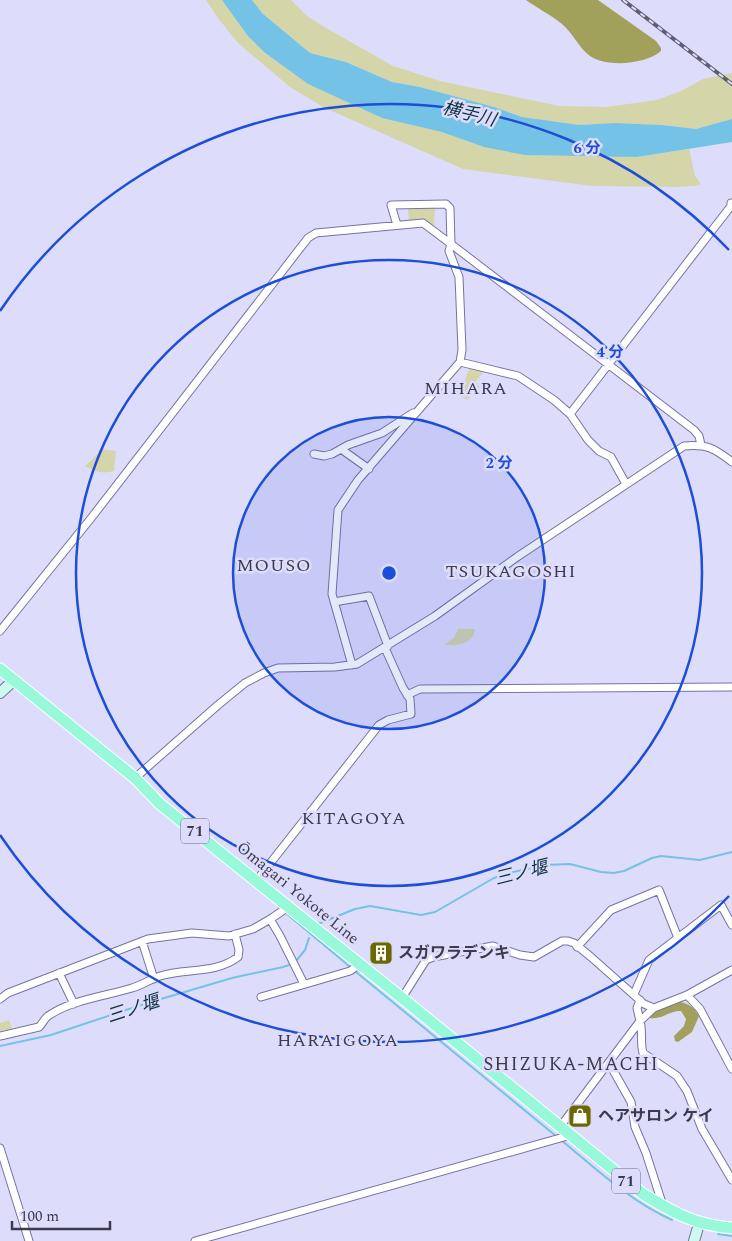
<svg xmlns="http://www.w3.org/2000/svg" width="732" height="1241" viewBox="0 0 732 1241" font-family="Spectral,'Noto Sans JP',serif">
<style>
.green{fill:#d4d5a8}
.forest{fill:#a1a15b}
.water{fill:#74c2e5}
.lines{fill:none;stroke-linecap:round;stroke-linejoin:round}
.stream{stroke:#74c2e5;stroke-width:2}
.street-casing{stroke:#7773a0;stroke-width:9}
.secondary-casing{stroke:#7773a0;stroke-width:12}
.primary-casing{stroke:#fff;stroke-width:13}
.street{stroke:#fff;stroke-width:7}
.secondary{stroke:#ccfbed;stroke-width:10}
.primary{stroke:#98f8da;stroke-width:11}
.rail-casing{stroke:#5f5d73;stroke-width:4}
.rail{stroke:#dedcfb;stroke-width:2;stroke-dasharray:5.5;stroke-linecap:butt}
.ring{fill:none;stroke:#1d4ed8;stroke-width:2.5}
.labels{text-anchor:middle;dominant-baseline:central;stroke-width:5;stroke-linejoin:round;paint-order:stroke}
.shield{fill:#dedcfb;stroke:#6d6b82;stroke-width:1}
.shield-label{font-size:15px;font-weight:bold;fill:#3c3a4e}
.street-label{font-size:16px;fill:#3c3a4e;stroke:#dedcfb}
.poi-label{font-size:16px;font-weight:bold;fill:#3c3a4e;stroke:#dedcfb;text-anchor:start}
.water-label{font-size:18px;font-style:italic;fill:#0c3140;stroke:#dedcfb}
.neighbourhood-label{font-size:18px;letter-spacing:1px;fill:#3c3a4e;stroke:#dedcfb}
.quarter-label{font-size:19px;letter-spacing:1px;fill:#3c3a4e;stroke:#dedcfb}
.centre{fill:#1d4ed8;stroke:#dedcfb;stroke-width:2.5}
.ring-label{font-size:15px;text-anchor:middle;font-weight:bold;fill:#1d4ed8;stroke:#dedcfb;stroke-width:5;stroke-linejoin:round;paint-order:stroke}
</style>
<rect width="100%" height="100%" fill="#dedcfb"/>
<!-- green -->
<path class="green" d="M 206,0 L 222,0 L 247,35 L 264,52 L 278,62 L 308,84 L 382,118 L 443,132 L 484,147 L 637,157 L 689,149 L 695,176 L 701,184 L 695,186 L 675,187 L 592,186 L 463,169 L 325,108 L 290,87 L 238,43 L 218,18 Z
M 252,0 L 291,0 L 307,16 L 326,28 L 393,66 L 440,81 L 559,106 L 606,107 L 657,100 L 681,91 L 703,79 L 732,73 L 732,119 L 696,129 L 662,125 L 615,123 L 579,125 L 522,117 L 494,107 L 420,87 L 392,82 L 346,62 L 310,53 L 262,13 Z
M 408,208 L 435,208 L 434,225 L 424,221 L 409,221 Z
M 470,367 L 485,370 L 475,382 L 480,387 L 467,400 L 456,393 L 461,382 L 464,382 Z
M 100,449 L 116,451 L 114,471 C 102,474 96,472 85,466 L 96,456 Z
M 458,629 L 475,629 C 474,632 474,635 472,637 C 468,644 452,647 445,644 L 454,638 Z
M 9,1020 L 13,1031 L 0,1033 L 0,1023 Z"/>
<!-- forest -->
<path class="forest" d="M 526,0 L 598,0 L 656,41 L 661,48 L 661,51 C 646,64 608,68 590,56 C 579,48 573,33 562,24 C 551,15 537,8 526,0 Z
M 680,1002 C 690,1004 694,1008 699,1016 L 692,1032 L 678,1042 L 675,1041 L 674,1036 L 684,1026 L 686,1019 L 681,1011 C 670,1010 662,1020 650,1018 L 650,1014 L 661,1008 Z"/>
<!-- water -->
<path class="water" d="M 222,0 L 252,0 L 262,13 L 310,53 L 346,62 L 392,82 L 420,87 L 494,107 L 522,117 L 579,125 L 615,123 L 662,125 L 696,129 L 732,119 L 732,142 L 637,157 L 525,155 L 484,147 L 442,132 L 382,118 L 308,84 L 264,52 L 247,35 Z"/>
<g class="lines">
<!-- stream -->
<path class="stream" d="M 287,914 L 349,966
M 318,924 L 355,909 L 370,906 L 421,915 L 435,912 L 494,878 L 505,874 L 544,865 L 570,864 L 601,872 L 614,873 L 624,871 L 652,858 L 661,856 L 700,860 L 732,852
M 296,961 L 305,950 L 309,938
M 356,972 L 556,1136
M 0,1046 L 51,1035 L 144,1004 L 232,978 L 283,967 L 292,964
M 561,1140 C 596,1169 630,1201 672,1220
M 718,1234 L 732,1236"/>
<!-- street casing -->
<g class="street-casing">
<path id="street" d="M 397,225 L 391,205 L 446,204 L 450,208 L 451,244 L 694,430 L 699,436 L 701,445
M 460,362 L 518,376 L 554,400 L 570,414 L 588,440 L 599,451 L 611,457 L 626,484
M 570,414 L 731,206 L 731,203
M 341,449 L 369,469
M 314,454 L 324,456 L 332,454 L 348,445 L 382,433 L 413,413
M 334,602 L 369,596 L 388,646
M 0,631 L 92,517 L 308,238 L 316,233 L 423,223 L 451,244 L 449,251 L 459,277 L 462,350 L 460,362 L 358,480 L 338,510 L 332,594 L 352,665
M 407,695 L 420,689 L 732,687
M 135,778 L 218,705 L 245,683 L 264,673 L 278,668 L 335,667 L 357,664 L 435,616 L 517,557 L 684,446 C 707,444 714,448 732,462
M 257,880 L 379,725 L 388,720 L 411,714 L 410,699 L 403,688 L 385,648
M 270,919 L 280,936 L 304,984
M 142,941 L 154,979
M 577,947 L 611,910 L 659,890 L 678,938
M 59,973 L 74,1004
M 634,994 L 649,960 L 721,905 L 732,925
M 687,995 L 700,1009 L 732,1069
M 261,997 L 350,971 L 360,964
M 402,998 L 426,960 L 433,957 L 493,946 L 520,955 L 534,957 L 562,941 L 568,941 L 574,943 L 591,957 L 644,1004 L 654,1008 L 687,995 L 732,970
M 0,999 L 8,993 L 148,939 L 192,933 L 229,936 L 253,929 L 272,918 L 288,907
M 654,1008 L 640,1021 C 643,1032 640,1042 643,1053 L 677,1076 L 687,1091 L 702,1129 L 732,1180
M 0,1036 L 39,1027 C 43,1023 44,1019 48,1016 C 71,1000 106,996 132,988 C 142,985 151,979 160,976 C 185,968 216,974 238,957 L 239,950 L 235,934
M 609,1063 L 631,1102 L 635,1127 L 646,1153 L 663,1206
M 560,1127 L 640,1021 L 637,1008 L 640,1000
M 0,1148 L 29,1241
M 195,1241 L 571,1135"/>
</g>
<!-- secondary casing -->
<g class="secondary-casing">
<path id="secondary" d="M 0,693 L 14,680
M 694,1241 L 699,1224"/>
</g>
<!-- primary casing -->
<g class="primary-casing">
<path id="primary" d="M 0,669 L 135,778 L 160,804 L 402,998 L 643,1194 C 674,1213 695,1225 732,1228"/>
</g>
<!-- street -->
<use href="#street" class="street"/>
<!-- secondary -->
<use href="#secondary" class="secondary"/>
<!-- primary -->
<use href="#primary" class="primary"/>
<!-- rail casing -->
<g class="rail-casing">
<path id="rail" d="M 623,0 L 732,84"/>
</g>
<!-- rail -->
<use href="#rail" class="rail"/>
</g>
<!-- distance rings -->
<circle cx="389" cy="573" r="156" fill="#1d4ed8" fill-opacity=".12"/>
<g class="ring">
<circle cx="389" cy="573" r="156"/>
<circle cx="389" cy="573" r="313"/>
<path d="M729 896A469 469 0 0 1 0 835M0 311A469 469 0 0 1 729 250"/>
</g>
<!-- icons -->
<defs>
<g id="building-square" transform="scale(1.25)"><rect x="-9" y="-9" width="18" height="18" rx="4" fill="#6a6802" stroke="#dedcfb"/><path d="M-4-6H4V6H1V3H-1V6H-4ZM-2.5-4.3h1.7v1.8h-1.7ZM.8-4.3h1.7v1.8H.8ZM-2.5-1h1.7V.8h-1.7ZM.8-1h1.7V.8H.8Z" fill="#fff"/></g>
<g id="shop-square" transform="scale(1.25)"><rect x="-9" y="-9" width="18" height="18" rx="4" fill="#6a6802" stroke="#dedcfb"/><path d="M-5-2.5h2.3a2.7 3.5 0 0 1 5.4 0H5L5.5 6h-11ZM-1.5-2.5h3a1.5 2.3 0 0 0-3 0Z" fill="#fff"/></g>
</defs>
<g fill-rule="evenodd">
<use href="#building-square" x="381" y="953"/>
<use href="#shop-square" x="580" y="1116"/>
</g>
<g class="labels">
<!-- shield labels -->
<g class="shield">
<rect x="181" y="818.5" width="28" height="25" rx="4"/>
<rect x="612" y="1168.5" width="28" height="25" rx="4"/>
</g>
<g class="shield-label">
<text x="195" y="831">71</text>
<text x="626" y="1181">71</text>
</g>
<!-- street labels -->
<g class="street-label">
<text transform="translate(298 893) rotate(39)">Ōmagari Yokote Line</text>
</g>
<!-- poi labels -->
<g class="poi-label">
<text x="398" y="953">スガワラデンキ</text>
<text x="598" y="1116">ヘアサロン ケイ</text>
</g>
<!-- water labels -->
<g class="water-label">
<text transform="translate(469 114) rotate(14)">横手川</text>
<text transform="translate(521 873) rotate(-14)">三ノ堰</text>
<text transform="translate(133 1009) rotate(-18)">三ノ堰</text>
</g>
<!-- neighbourhood labels -->
<g class="neighbourhood-label">
<text x="466" y="388">MIHARA</text>
<text x="274" y="565">MOUSO</text>
<text x="511" y="571">TSUKAGOSHI</text>
<text x="354" y="818">KITAGOYA</text>
<text x="338" y="1040">HARAIGOYA</text>
</g>
<!-- quarter labels -->
<g class="quarter-label">
<text x="571" y="1064">SHIZUKA-MACHI</text>
</g>
</g>
<circle cx="389" cy="573" r="8" class="centre"/>
<g class="ring-label">
<text x="587" y="153">6 分</text>
<text x="610" y="357">4 分</text>
<text x="499" y="468">2 分</text>
</g>
<!-- scale -->
<path d="M12 1221v8h98v-8" fill="none" stroke="#3c3a4e" stroke-width="2.5"/>
<text x="20" y="1221" font-size="15" fill="#3c3a4e" stroke="#dedcfb" stroke-width="4" paint-order="stroke">100 m</text>
</svg>
